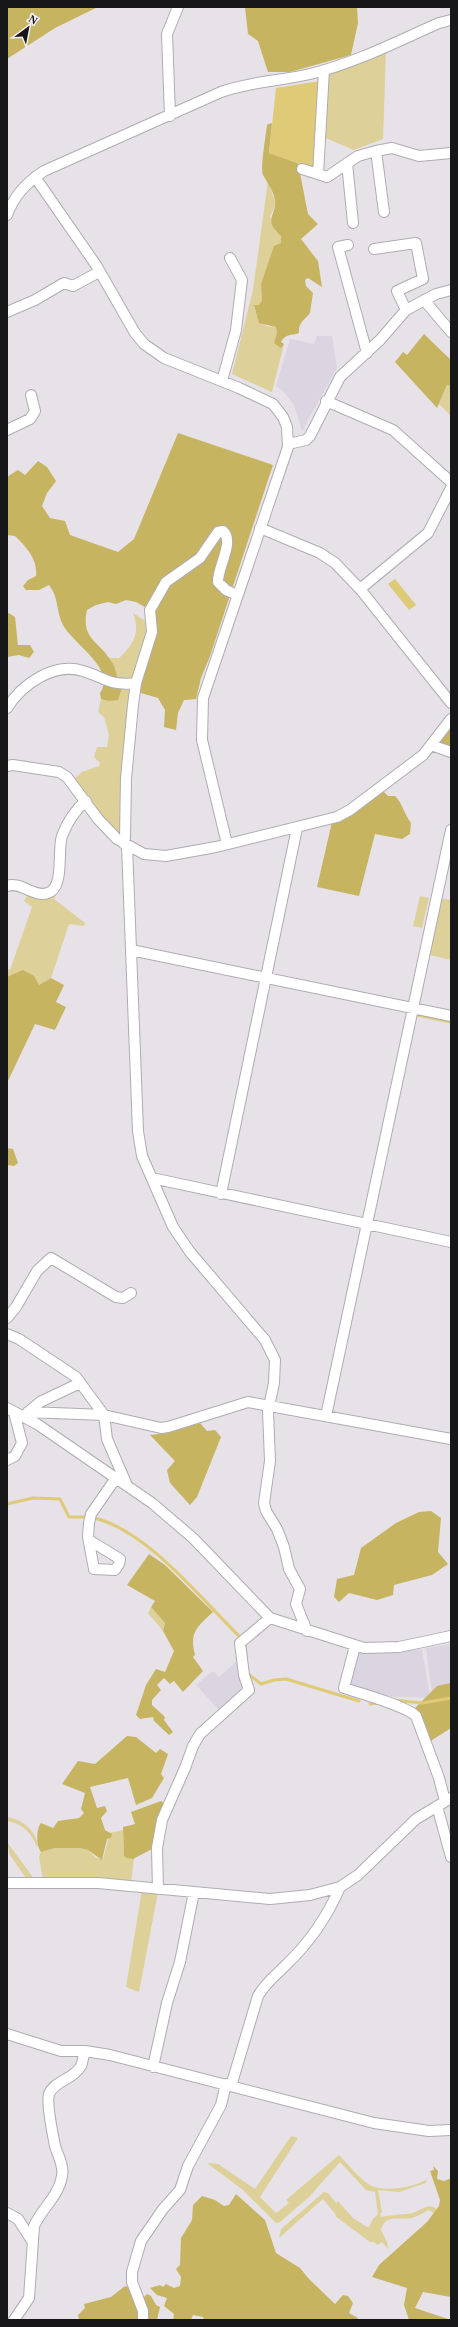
<svg xmlns="http://www.w3.org/2000/svg" width="458" height="2327" viewBox="0 0 458 2327" font-family="'Times New Roman',serif">
<style>
.built{fill:#dbd4e1}
.green{fill:#ddd098}
.forest{fill:#c7b461}
.water{fill:#deca77}
.lines{fill:none;stroke-linecap:round;stroke-linejoin:round}
.stream{stroke:#deca77;stroke-width:3}
.minor-casing{stroke:#afacb1;stroke-width:12}
.minor{stroke:#fff;stroke-width:10}
</style>
<rect width="100%" height="100%" fill="#e6e2e8"/>
<!-- built -->
<path class="built" d="M 317,336 L 332,336 L 337,368 L 302,431 L 294,405 L 283,391 L 276,386 L 290,339 L 314,344 Z
M 451,1644 L 451,1691 L 432,1694 L 426,1648 Z
M 422,1649 L 430,1698 L 381,1696 L 349,1687 L 358,1652 L 375,1653 Z
M 237,1661 L 245,1690 L 221,1712 L 196,1685 L 213,1671 L 219,1677 Z"/>
<!-- green -->
<path class="green" d="M 386,51 L 383,139 L 354,150 L 323,137 L 329,73 Z
M 268,181 C 271,197 281,199 270,216 L 275,231 L 281,236 L 281,243 L 261,284 L 262,300 L 259,305 L 254,305 L 256,314 L 266,326 L 276,327 L 281,347 L 284,344 L 272,392 L 232,374 L 253,290 Z
M 447,385 L 451,386 L 451,416 L 439,404 Z
M 133,613 L 148,623 L 148,636 L 121,787 L 120,829 L 117,836 L 73,780 L 82,772 L 99,766 L 100,763 L 94,757 L 97,747 L 107,747 L 109,735 L 104,717 L 98,712 L 101,699 L 108,701 C 117,682 120,678 110,658 L 119,658 C 133,645 141,633 133,613 Z
M 60,879 L 64,881 L 54,899 L 85,923 L 84,926 L 69,924 L 51,978 L 39,985 L 7,977 L 7,968 L 10,970 L 32,907 L 24,901 L 29,893 L 40,896 Z
M 420,896 L 429,898 L 422,928 L 413,926 Z
M 439,898 L 451,900 L 451,960 L 426,954 Z
M 151,1607 L 165,1623 L 163,1631 L 148,1613 Z
M 7,1817 C 22,1819 38,1832 38,1848 C 31,1833 24,1824 7,1821 Z
M 123,1830 L 124,1856 L 134,1858 L 131,1883 L 43,1880 L 39,1857 L 41,1852 L 55,1848 L 80,1848 L 88,1850 L 96,1858 L 103,1859 L 110,1833 Z
M 7,1842 L 35,1880 L 28,1881 L 10,1855 Z
M 142,1890 L 158,1892 L 139,1992 L 126,1987 Z
M 291,2136 L 298,2138 L 260,2197 L 276,2213 L 289,2203 L 286,2200 L 339,2155 C 348,2164 357,2176 368,2184 C 383,2193 411,2188 426,2180 L 427,2176 L 426,2183 L 399,2192 L 378,2190 L 382,2212 L 380,2214 L 381,2217 C 392,2215 396,2215 407,2214 C 418,2214 426,2201 437,2209 L 434,2213 L 428,2210 C 423,2213 417,2217 411,2218 C 398,2221 386,2213 381,2230 L 387,2242 L 388,2249 L 382,2242 L 378,2245 L 374,2242 L 370,2242 L 335,2216 L 336,2215 L 323,2199 L 279,2238 L 281,2229 L 324,2192 L 328,2193 L 336,2203 L 338,2201 L 353,2218 L 367,2227 L 369,2227 L 373,2219 L 378,2214 L 375,2192 L 366,2190 L 340,2162 L 309,2197 L 280,2222 L 276,2223 L 243,2190 L 207,2163 L 218,2164 L 255,2189 Z"/>
<!-- forest -->
<path class="forest" d="M 7,7 L 98,7 L 55,28 L 7,59 Z
M 245,7 L 357,7 L 358,23 L 351,55 L 290,72 L 268,72 L 258,41 L 248,34 Z
M 271,123 L 272,124 L 269,153 L 298,163 L 308,214 L 318,224 L 301,239 L 318,261 L 322,287 L 308,278 L 305,280 L 306,286 L 313,293 L 310,313 C 305,320 298,322 299,333 C 291,336 286,333 281,342 L 284,344 L 281,348 L 274,343 L 277,333 L 276,327 L 259,323 L 254,305 L 259,305 L 262,300 L 261,284 L 274,246 L 281,243 L 281,236 C 262,219 277,216 275,200 C 274,192 267,182 263,175 C 260,169 266,134 267,125 Z
M 424,334 L 451,360 L 451,386 L 447,385 L 437,408 L 395,362 L 403,352 L 407,355 Z
M 178,433 L 273,465 L 210,656 L 201,678 L 196,699 L 184,700 L 178,713 L 176,730 L 164,727 L 165,710 L 158,698 L 141,693 L 137,686 L 158,632 L 152,611 L 136,602 L 126,600 L 116,604 L 108,602 L 96,605 L 87,610 C 81,638 97,640 110,659 C 117,668 116,679 122,688 L 118,700 L 108,701 L 101,699 L 100,693 C 117,669 74,645 63,625 C 56,612 59,597 49,585 L 39,590 L 26,590 L 23,586 L 28,580 L 36,576 C 38,559 26,547 15,536 L 7,535 L 7,477 L 18,470 L 25,475 L 38,461 L 47,467 L 56,481 L 47,493 L 42,506 L 50,518 L 65,521 L 70,535 L 118,552 L 134,539 Z
M 7,612 L 15,617 L 18,645 L 30,645 L 34,652 L 29,658 L 19,655 L 7,657 Z
M 451,722 L 451,747 L 436,742 Z
M 382,790 L 388,796 L 395,796 C 403,804 404,814 411,823 L 410,834 L 402,839 L 375,834 L 359,896 L 317,887 L 332,822 Z
M 23,970 L 34,976 L 39,985 L 51,978 L 64,985 L 56,1002 L 66,1007 L 55,1030 L 35,1024 L 7,1083 L 7,977 Z
M 7,1148 L 13,1149 L 18,1163 L 14,1166 L 7,1165 Z
M 200,1423 L 207,1431 L 215,1430 L 221,1437 L 197,1497 L 190,1505 L 170,1483 L 167,1470 L 175,1461 L 150,1435 L 168,1433 Z
M 431,1511 L 441,1518 L 438,1552 L 448,1564 L 432,1575 L 394,1585 L 393,1595 L 377,1600 L 349,1593 L 339,1602 L 334,1597 L 337,1579 L 354,1575 L 361,1548 L 396,1523 L 419,1512 Z
M 149,1554 L 165,1565 L 213,1612 C 197,1627 189,1632 195,1655 L 193,1657 L 203,1671 L 183,1692 L 174,1681 L 170,1684 L 164,1678 L 157,1685 L 161,1690 L 152,1700 L 152,1705 L 165,1717 L 164,1720 L 173,1732 L 169,1735 L 154,1721 L 153,1717 L 140,1719 L 136,1715 L 146,1685 L 156,1669 L 165,1672 L 174,1651 L 163,1631 L 165,1623 L 151,1607 L 155,1601 L 127,1585 Z
M 451,1683 L 451,1728 L 429,1742 L 415,1708 L 437,1686 Z
M 127,1736 L 136,1737 L 156,1753 L 160,1749 L 168,1754 L 161,1774 L 164,1778 L 152,1798 L 136,1805 L 128,1778 L 90,1787 L 97,1808 L 105,1806 L 107,1811 L 101,1818 L 105,1830 L 112,1834 L 111,1838 L 107,1839 L 102,1860 L 88,1850 L 80,1848 L 55,1848 L 41,1852 C 36,1846 36,1829 41,1823 L 53,1828 L 58,1821 L 79,1818 L 84,1813 L 81,1809 L 85,1793 L 62,1784 L 78,1761 L 95,1764 Z
M 161,1801 L 165,1804 L 154,1848 L 133,1859 L 127,1858 L 124,1856 L 123,1827 L 135,1824 L 131,1812 Z
M 433,2166 L 438,2171 L 437,2179 L 444,2181 L 451,2178 L 451,2297 L 423,2292 L 415,2308 L 451,2320 L 409,2320 L 404,2305 L 407,2288 L 372,2277 L 379,2265 L 427,2222 L 439,2206 L 440,2200 L 430,2171 L 434,2170 Z
M 236,2194 L 265,2220 L 276,2253 L 300,2268 L 309,2279 L 335,2304 L 343,2295 L 348,2296 L 353,2303 L 349,2313 L 358,2318 L 357,2320 L 204,2320 L 203,2317 L 193,2315 L 191,2320 L 173,2320 L 174,2314 L 164,2306 L 167,2298 L 157,2295 L 150,2288 L 160,2285 L 163,2287 L 166,2284 L 174,2288 L 180,2286 L 181,2277 L 176,2269 L 180,2265 L 181,2238 L 192,2220 L 193,2205 L 202,2196 L 215,2200 L 224,2206 L 229,2205 Z
M 125,2286 L 134,2289 L 143,2298 L 147,2294 L 151,2296 L 156,2305 L 160,2307 L 157,2320 L 142,2320 L 139,2318 L 137,2320 L 79,2320 L 78,2315 L 85,2308 L 84,2304 L 111,2297 Z"/>
<!-- water -->
<path class="water" d="M 320,81 L 314,169 L 269,153 L 276,88 Z
M 395,579 L 416,605 L 409,610 L 388,584 Z"/>
<g class="lines">
<!-- stream -->
<path class="stream" d="M 417,1015 L 451,1022
M 7,1504 L 33,1498 L 60,1499 L 69,1517 L 87,1517
M 94,1518 C 147,1530 202,1600 240,1637
M 245,1643 L 246,1655
M 247,1673 L 261,1684 L 274,1680 L 286,1679 L 359,1701
M 393,1700 L 422,1703 L 451,1698
M 370,1704 L 377,1703"/>
<!-- minor casing -->
<g class="minor-casing">
<path id="minor" d="M 324,70 L 318,174 L 327,177 L 358,156 L 376,151 L 392,148 L 419,156 L 451,153
M 170,116 L 167,34 L 178,7
M 376,151 L 384,212
M 347,163 L 353,223
M 302,169 L 318,174
M 35,177 L 96,265 L 135,333 L 144,344 L 164,358 L 239,388 L 273,404 L 283,417 L 287,427 L 288,447 L 203,698 L 202,740 L 227,844
M 7,215 C 14,195 27,182 44,171 L 221,92 C 251,81 283,81 314,73 C 357,62 398,41 439,23 L 451,20
M 348,245 L 338,247 L 367,353
M 374,249 L 416,243 L 423,279 L 397,291 L 406,310
M 424,300 L 451,332
M 7,312 L 35,300 L 64,283 L 73,286 L 99,272
M 222,381 L 236,330 L 242,280 L 230,258
M 326,401 L 393,430 L 451,482
M 7,430 L 30,419 L 35,411 L 31,395
M 288,444 L 306,440 L 310,436 L 340,377 L 380,340 L 406,310 L 436,294 L 451,290
M 260,528 L 320,553 L 335,563 L 360,589 L 451,703
M 360,589 L 428,533 L 451,488
M 7,708 C 22,684 54,662 83,671 C 106,678 109,686 136,683
M 431,745 L 451,752
M 7,766 L 13,765 L 59,772 L 67,777 L 98,819 L 117,839 L 144,854 L 166,856 L 216,847 L 337,817 L 350,810 L 423,755 L 451,719
M 123,843 L 125,838 L 126,778 L 133,705 L 136,683 L 152,632 L 150,610 L 166,582 L 200,558 L 218,532 L 223,531 C 235,542 217,568 218,582 L 226,590 L 237,595
M 127,846 L 138,1131 L 142,1156 L 173,1227 L 190,1252 L 265,1340 L 275,1360 L 274,1383 L 268,1411 L 270,1461 L 264,1503 L 266,1511 L 277,1529 L 284,1547 L 289,1569 L 300,1589 L 296,1604 L 307,1631
M 7,886 C 21,881 34,898 48,893 C 65,887 57,850 62,836 C 67,823 76,809 86,801
M 131,950 L 451,1016
M 152,1178 L 451,1242
M 221,1194 L 297,828
M 7,1318 L 16,1307 L 37,1271 L 51,1258 L 116,1297 L 123,1298 L 131,1293
M 7,1334 L 19,1339 L 76,1377 L 104,1415 L 107,1439 L 126,1483
M 7,1408 L 37,1424 L 152,1503 L 193,1538 L 270,1618 L 364,1648 L 399,1647 L 451,1636
M 28,1412 L 104,1415 L 161,1428 L 168,1427 L 248,1402 L 451,1439
M 26,1414 L 40,1402 L 80,1383
M 326,1416 L 451,830
M 7,1460 L 15,1456 L 22,1443 L 14,1412
M 89,1540 L 120,1559 L 119,1564 L 115,1570 L 94,1569 L 88,1537 L 89,1523 L 91,1514 L 116,1478
M 355,1646 L 344,1688 C 360,1693 406,1706 416,1716 L 439,1778 L 445,1801
M 437,1806 L 451,1857
M 7,1883 L 98,1883 L 270,1899 L 310,1895 L 340,1887 L 358,1875 L 416,1819 L 451,1798
M 158,1889 L 157,1848 L 162,1820 L 185,1768 L 193,1746 L 200,1734 L 249,1690 L 244,1675 L 240,1643 L 270,1618
M 7,2034 L 61,2051 L 85,2051 L 110,2055 L 374,2123 L 429,2131 L 451,2130
M 153,2067 L 167,2003 L 180,1962 L 194,1892
M 231,2086 L 258,1996 C 266,1982 275,1976 286,1965 C 309,1943 328,1915 340,1887
M 7,2213 L 18,2219 L 32,2241
M 14,2320 L 29,2298 L 34,2226 C 42,2208 59,2196 62,2176 C 64,2165 58,2156 55,2146 C 53,2135 46,2104 49,2094 C 54,2081 74,2079 81,2066 C 83,2062 83,2056 85,2051
M 143,2320 L 143,2311 L 132,2282 L 132,2272 L 141,2241 L 163,2209 L 180,2190 L 188,2166 L 221,2105 L 226,2084"/>
</g>
<!-- minor -->
<use href="#minor" class="minor"/>
</g>
<!-- border -->
<rect width="458" height="2327" fill="none" stroke="#171618" stroke-width="16"/>
<!-- north arrow -->
<g transform="translate(28 28) rotate(32)" stroke="#f3eff5" stroke-width="3" paint-order="stroke">
<path d="M0-3L7 15L0 10L-7 15Z" fill="#171618"/>
<text y="-6" font-size="11" font-weight="bold" text-anchor="middle" fill="#171618">N</text>
</g>
</svg>
